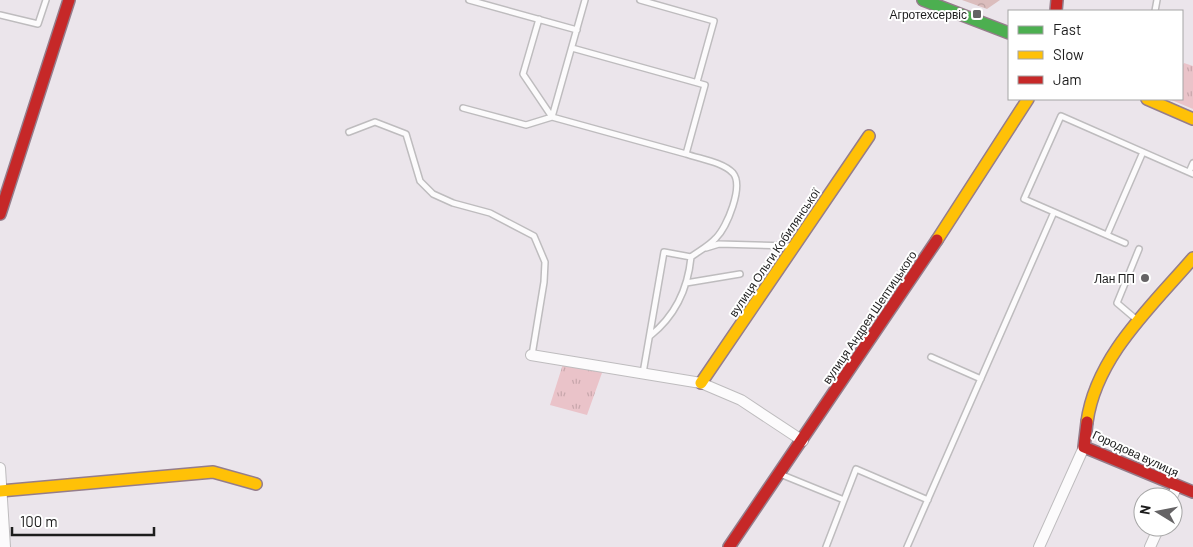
<svg xmlns="http://www.w3.org/2000/svg" width="1193" height="547" viewBox="0 0 1193 547" font-family="Barlow,sans-serif">
<style>
.grass{fill:url(#grass-tufts)}
.forest{fill:url(#forest-crowns)}
.lines{fill:none;stroke-linecap:round;stroke-linejoin:round}
.lane-casing{stroke:#bebcbe;stroke-width:8}
.street-casing{stroke:#bebcbe;stroke-width:12}
.fast-casing{stroke:#957d8b;stroke-width:14}
.slow-casing{stroke:#957d8b;stroke-width:14}
.jam-casing{stroke:#957d8b;stroke-width:14}
.lane{stroke:#fcfbfc;stroke-width:5}
.street{stroke:#fcfbfc;stroke-width:10}
.fast{stroke:#4caf50;stroke-width:11}
.slow{stroke:#ffc107;stroke-width:11}
.jam{stroke:#c62828;stroke-width:11}
.poi-dot{fill:#656365;stroke:#fff;stroke-width:2}
.labels{text-anchor:middle;dominant-baseline:central;stroke-width:4;stroke-linejoin:round;paint-order:stroke}
.poi-label{font-size:12px;fill:#1d1d1d;stroke:#fff;text-anchor:end}
.street-label{font-size:12px;fill:#1d1d1d;stroke:#fff}
</style>
<defs>
<pattern id="grass-tufts" width="24" height="20" patternUnits="userSpaceOnUse" patternTransform="scale(1.25)"><rect width="24" height="20" fill="#eac3c9"/><path d="M3 7l-1-3M5 7V3M7 7l1-3M15 17l-1-3M17 17v-4M19 17l1-3" fill="none" stroke="#c8a7ac"/></pattern>
<pattern id="forest-crowns" width="20" height="18" patternUnits="userSpaceOnUse" patternTransform="scale(1.25)"><rect width="20" height="18" fill="#dbbdbd"/><path d="M2 6a3 3 0 1 1 6 0M12 15a3 3 0 1 1 6 0" fill="none" stroke="#bca2a2"/></pattern>
</defs>
<rect width="100%" height="100%" fill="#ebe5eb"/>
<!-- grass -->
<path class="grass" d="M 1184,63 L 1193,66 L 1193,109 L 1169,99 L 1182,99 L 1182,67 Z
M 563,364 L 603,370 L 587,415 L 550,405 Z"/>
<!-- forest -->
<path class="forest" d="M 962,0 L 1000,0 L 987,9 Z"/>
<g class="lines">
<!-- lane casing -->
<g class="lane-casing">
<path id="lane" d="M 469,0 L 577,30
M 640,0 L 714,21 L 697,82
M 1155,11 L 1157,0
M 0,15 L 38,24 L 46,0
M 572,48 L 705,85 L 686,154 L 552,117 L 585,0
M 463,108 L 526,125 L 552,117 L 523,74 L 539,19
M 349,132 L 375,122 L 406,134 L 420,181 L 433,194 L 453,203 L 490,213 L 534,236 L 545,262 L 544,282 L 532,355
M 1189,172 L 1193,163
M 1107,235 L 1143,152
M 1125,243 L 1024,199 L 1061,116 L 1193,174
M 706,248 L 719,244 L 792,246
M 686,283 L 740,274
M 1137,320 L 1117,303 L 1139,249
M 650,336 C 675,316 688,288 691,257
M 931,357 L 981,379
M 643,373 L 664,252 L 691,257 C 699,251 709,246 716,238 C 727,227 744,186 733,173 C 723,162 700,159 686,154
M 780,474 L 844,500
M 826,547 L 856,469 L 928,500
M 907,547 L 1054,212"/>
</g>
<!-- street casing -->
<g class="street-casing">
<path id="street" d="M 531,355 L 701,383 L 741,400 L 803,441
M 0,468 L 5,547
M 1172,497 L 1177,486
M 1039,547 L 1084,447
M 1150,547 L 1159,527"/>
</g>
<!-- fast casing -->
<g class="fast-casing">
<path id="fast" d="M 923,0 L 1009,33"/>
</g>
<!-- slow casing -->
<g class="slow-casing">
<path id="slow" d="M 1147,99 L 1193,119
M 937,240 L 1028,99
M 701,383 L 869,136
M 1087,422 C 1096,356 1152,306 1193,258
M 0,491 L 213,472 L 256,484"/>
</g>
<!-- jam casing -->
<g class="jam-casing">
<path id="jam" d="M 1056,11 L 1057,0
M 0,214 L 69,0
M 1087,422 L 1084,447 L 1193,492
M 729,547 L 937,240"/>
</g>
<!-- lane -->
<use href="#lane" class="lane"/>
<!-- street -->
<use href="#street" class="street"/>
<!-- fast -->
<use href="#fast" class="fast"/>
<!-- slow -->
<use href="#slow" class="slow"/>
<!-- jam -->
<use href="#jam" class="jam"/>
</g>
<!-- markers -->
<g class="poi-dot">
<rect x="972" y="9" width="10" height="10" rx="2.5"/>
<circle cx="1145" cy="278" r="5"/>
</g>
<g class="labels">
<!-- poi labels -->
<g class="poi-label">
<text x="967" y="14">Агротехсервіс</text>
<text x="1135" y="278">Лан ПП</text>
</g>
<!-- street labels -->
<g class="street-label">
<text transform="translate(774 252) rotate(-56)">вулиця Ольги Кобилянської</text>
<text transform="translate(869 317) rotate(-56)">вулиця Андрея Шептицького</text>
<text transform="translate(1136 453) rotate(25)">Городова вулиця</text>
</g>
</g>
<!-- legend -->
<rect x="1008" y="10" width="175" height="90" fill="#ffffff" stroke="#a5a5a5"/>
<rect x="1018" y="26" width="25" height="8" fill="#4caf50" stroke="#a5a5a5"/>
<text x="1053" y="35" font-size="15" fill="#1d1d1d">Fast</text>
<rect x="1018" y="51" width="25" height="8" fill="#ffc107" stroke="#a5a5a5"/>
<text x="1053" y="60" font-size="15" fill="#1d1d1d">Slow</text>
<rect x="1018" y="76" width="25" height="8" fill="#c62828" stroke="#a5a5a5"/>
<text x="1053" y="85" font-size="15" fill="#1d1d1d">Jam</text>
<!-- north arrow -->
<g transform="translate(1158 512) rotate(280)"><circle r="24" fill="#ffffff" stroke="#a5a5a5"/>
<path d="M0-4L9 19L0 12L-9 19Z" fill="#656365"/>
<text y="-8" font-size="14" font-weight="bold" text-anchor="middle" fill="#1d1d1d">N</text>
</g>
<!-- scale -->
<path d="M12 527v8h142v-8" fill="none" stroke="#1d1d1d" stroke-width="2.5"/>
<text x="20" y="527" font-size="15" fill="#1d1d1d" stroke="#ffffff" stroke-width="4" paint-order="stroke">100 m</text>
</svg>
